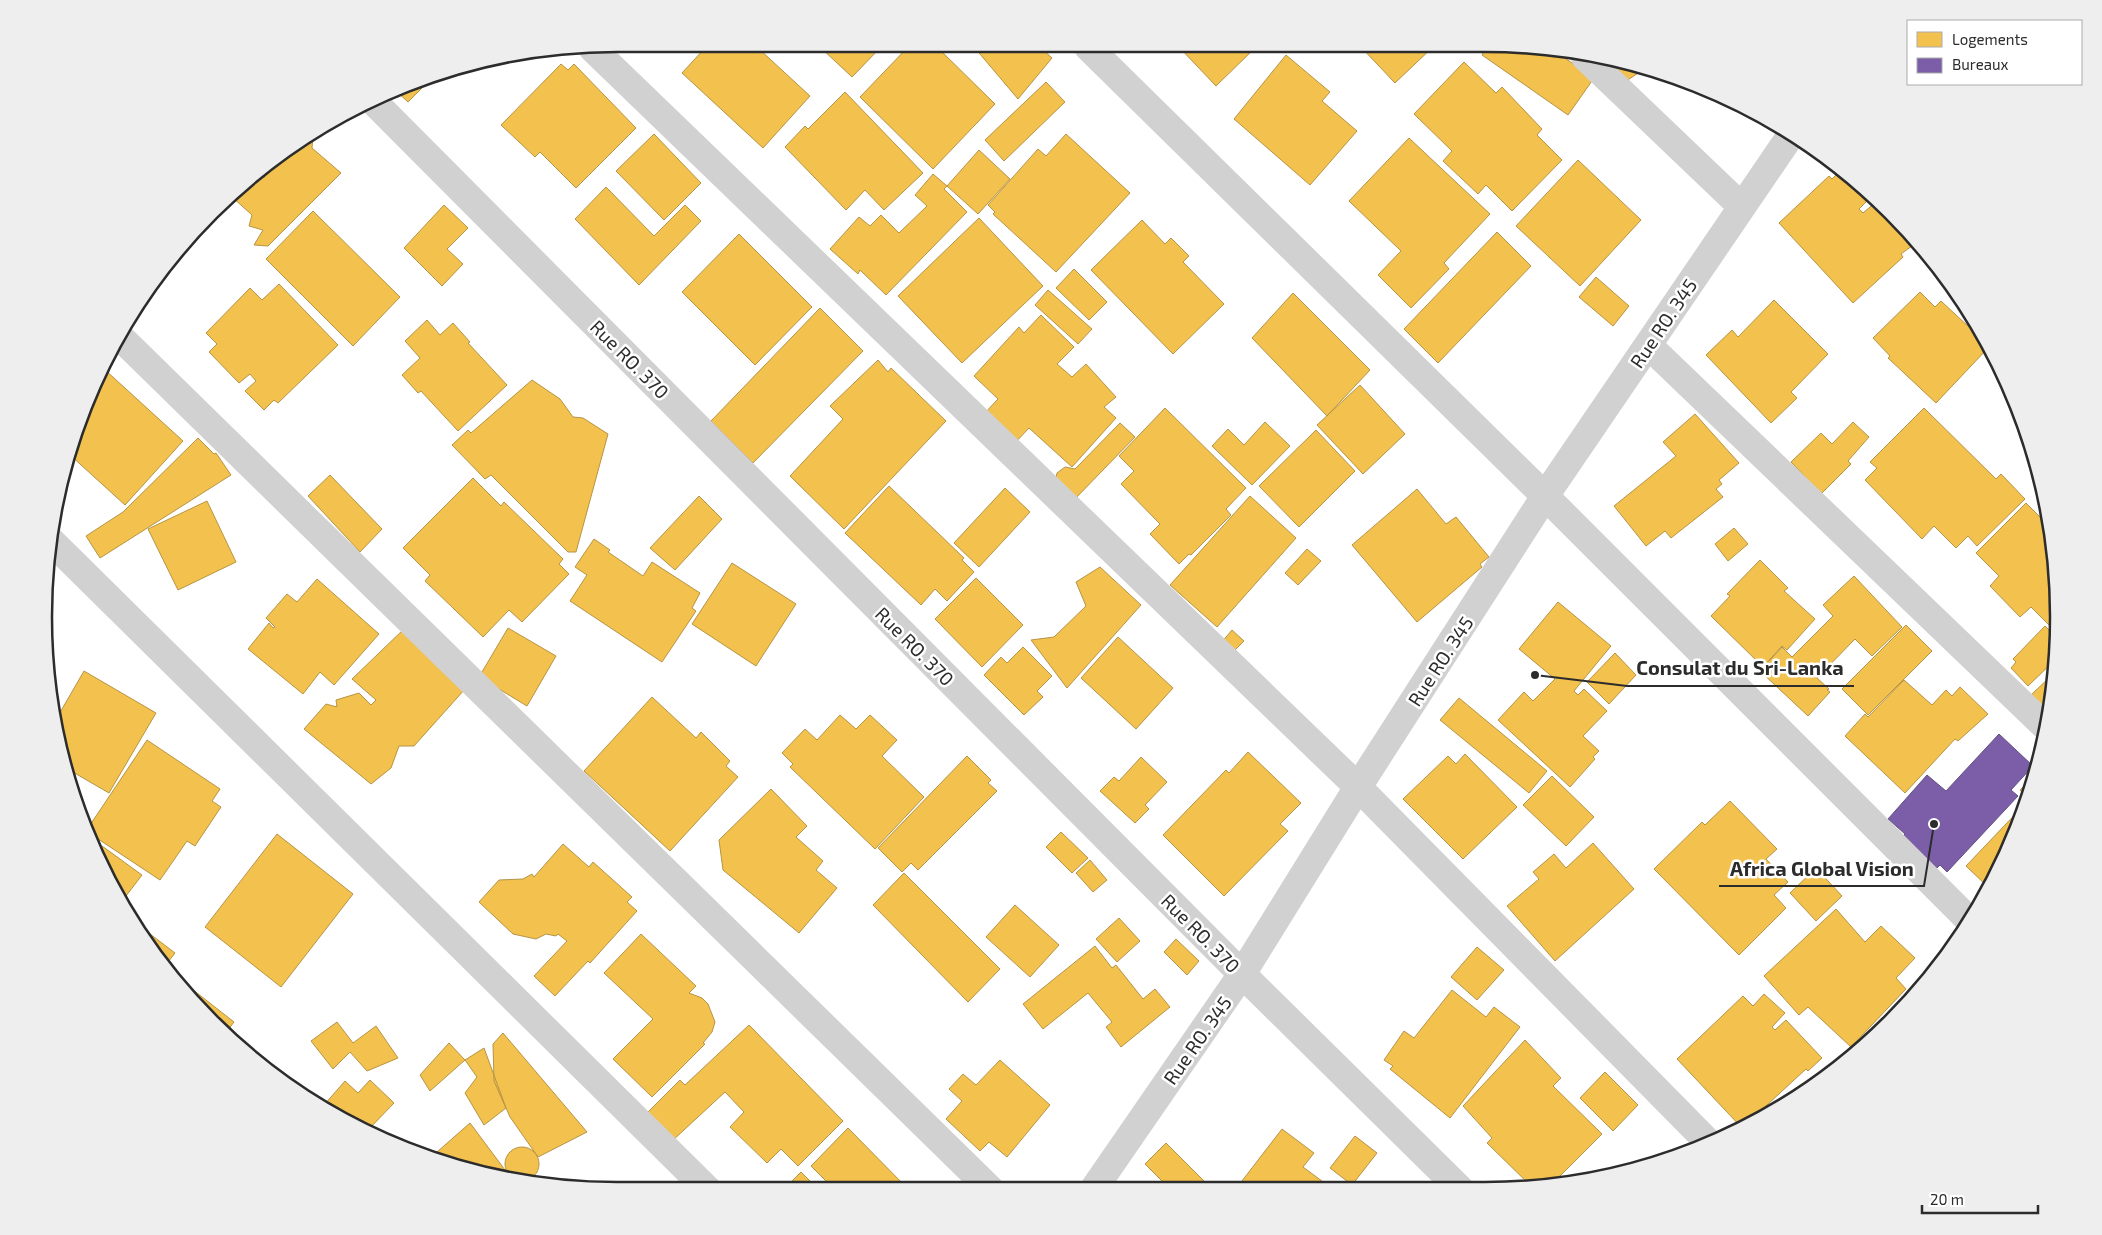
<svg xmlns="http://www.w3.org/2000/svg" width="2102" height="1235" viewBox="0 0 2102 1235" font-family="'Exo 2',sans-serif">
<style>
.homes{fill:#f2c14e;stroke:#b79444}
.offices{fill:#7b5ea7;stroke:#634f82}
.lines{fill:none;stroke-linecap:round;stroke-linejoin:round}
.minor{stroke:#d1d1d1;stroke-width:28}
.labels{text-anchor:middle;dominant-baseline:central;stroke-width:5;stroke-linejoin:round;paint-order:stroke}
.street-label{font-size:19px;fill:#2c2c2c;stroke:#fff}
.rim{fill:none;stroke:#2c2c2c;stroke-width:2.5}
.leader{fill:none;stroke:#2c2c2c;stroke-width:2}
.callout-dot{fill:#2c2c2c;stroke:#fff;stroke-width:2}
.callout-label{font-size:20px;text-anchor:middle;font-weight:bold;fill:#2c2c2c;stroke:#fff;stroke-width:5;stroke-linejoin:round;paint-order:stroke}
</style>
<rect width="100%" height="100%" fill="#fff"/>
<!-- homes -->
<path class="homes" d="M 1435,45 L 1395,83 L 1360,46 Z
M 1488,45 L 1522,45 L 1556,52 L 1594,78 L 1568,115 L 1482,55 Z
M 1178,46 L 1257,46 L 1216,86 Z
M 881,47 L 852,77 L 821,48 Z
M 908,47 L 937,47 L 995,104 L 933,169 L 860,97 Z
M 974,47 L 1040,47 L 1052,58 L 1018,99 Z
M 705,48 L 758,48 L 810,96 L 763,148 L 682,73 Z
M 1286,55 L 1330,92 L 1322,101 L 1357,131 L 1310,185 L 1234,119 Z
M 1602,61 L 1644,69 L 1619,86 Z
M 1464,62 L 1496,93 L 1502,87 L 1542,129 L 1537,135 L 1562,160 L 1512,211 L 1486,185 L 1478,194 L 1443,161 L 1452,151 L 1414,114 Z
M 561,64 L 568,70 L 574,64 L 636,128 L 576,188 L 540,152 L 535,157 L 501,125 Z
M 437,73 L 408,102 L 395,90 L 433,74 Z
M 1046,82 L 1065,102 L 1004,161 L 985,140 Z
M 845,92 L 923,173 L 884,210 L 865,190 L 846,210 L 785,147 L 805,126 L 808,129 Z
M 336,120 L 324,134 L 320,130 Z
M 654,134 L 701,183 L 664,220 L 616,171 Z
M 1066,134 L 1130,193 L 1056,272 L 993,214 L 995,212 L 988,205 L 1038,149 L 1046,156 Z
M 313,135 L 312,148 L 341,173 L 268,246 L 254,245 L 263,230 L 249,226 L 252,215 L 232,197 L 250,178 L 265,177 L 260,170 L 268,162 Z
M 1409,138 L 1490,214 L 1444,263 L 1449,269 L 1411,308 L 1378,275 L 1401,251 L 1349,201 Z
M 979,150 L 1010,179 L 978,214 L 947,186 Z
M 1578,160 L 1641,220 L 1580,286 L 1516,226 Z
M 1840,171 L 1870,198 L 1859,209 L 1863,213 L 1876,202 L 1916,243 L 1901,254 L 1903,257 L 1853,303 L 1779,223 L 1829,176 L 1832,179 Z
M 933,174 L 947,186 L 944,189 L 967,212 L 886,295 L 860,270 L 858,274 L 830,249 L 859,217 L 870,226 L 881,215 L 899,233 L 927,206 L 915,195 Z
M 606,187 L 654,236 L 685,205 L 701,221 L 639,285 L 575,219 Z
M 444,205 L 468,228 L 447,249 L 463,264 L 442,286 L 404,248 Z
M 313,211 L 400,297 L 353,346 L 266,259 Z
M 979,218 L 1043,286 L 962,363 L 898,296 Z
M 1142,220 L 1165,244 L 1171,238 L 1189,256 L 1183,262 L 1224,304 L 1173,354 L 1091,270 Z
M 1497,232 L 1531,266 L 1438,363 L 1404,329 Z
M 739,234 L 812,307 L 755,365 L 682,292 Z
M 1074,269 L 1107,302 L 1089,320 L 1056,288 Z
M 1596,277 L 1629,306 L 1613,326 L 1579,297 Z
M 279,284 L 338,345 L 278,403 L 274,400 L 264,410 L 245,391 L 256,381 L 250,374 L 239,383 L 209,352 L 217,344 L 206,333 L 250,288 L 262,300 Z
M 1048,290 L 1092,329 L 1078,344 L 1035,305 Z
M 1920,292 L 1935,307 L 1941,301 L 1984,341 L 1988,348 L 1936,403 L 1888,358 L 1890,356 L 1873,338 Z
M 1293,293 L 1370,370 L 1327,416 L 1252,338 Z
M 1774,300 L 1828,354 L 1791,392 L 1797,398 L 1771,423 L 1706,355 L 1732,330 L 1738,337 Z
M 820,308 L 863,351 L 753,463 L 711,421 Z
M 1967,308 L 1979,332 L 1961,314 Z
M 1041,315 L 1074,347 L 1057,364 L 1072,377 L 1086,364 L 1116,397 L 1104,407 L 1116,418 L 1072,467 L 1029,428 L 1013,445 L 983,415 L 998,399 L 974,376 L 1019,327 L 1024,333 Z
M 427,320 L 440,335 L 453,323 L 470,342 L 468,343 L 507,385 L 458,431 L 421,391 L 418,393 L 402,375 L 420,358 L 405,341 Z
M 878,360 L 888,372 L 891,368 L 946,421 L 844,529 L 790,476 L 843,419 L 830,406 Z
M 103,368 L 183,441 L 125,505 L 69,454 L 100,372 Z
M 532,380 L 560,399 L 573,417 L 583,418 L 608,434 L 576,552 L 568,552 L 491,475 L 485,479 L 452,445 L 468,430 L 471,433 Z
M 1360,385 L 1405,434 L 1363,474 L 1317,425 Z
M 1165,408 L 1246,488 L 1226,509 L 1231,515 L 1191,555 L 1189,554 L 1179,564 L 1150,534 L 1160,524 L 1121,484 L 1134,471 L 1119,456 Z
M 1924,408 L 1996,479 L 2001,474 L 2025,499 L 1977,546 L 1968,536 L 1956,548 L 1934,526 L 1922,539 L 1865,480 L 1877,468 L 1870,462 Z
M 1695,414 L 1739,463 L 1719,480 L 1722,484 L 1716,489 L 1723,497 L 1671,538 L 1665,531 L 1646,546 L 1614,506 L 1676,456 L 1663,442 Z
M 1265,422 L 1290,446 L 1252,485 L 1212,446 L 1228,429 L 1244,445 Z
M 1853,422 L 1869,437 L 1848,461 L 1851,464 L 1821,494 L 1791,462 L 1821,433 L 1832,444 Z
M 1120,423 L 1135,437 L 1072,502 L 1056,477 L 1057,473 L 1065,467 L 1075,469 Z
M 1316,430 L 1355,471 L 1299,527 L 1259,486 Z
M 198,438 L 214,454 L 216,453 L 231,475 L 100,558 L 86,536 L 123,512 Z
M 330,475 L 382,529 L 360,552 L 308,496 Z
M 473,478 L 501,506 L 504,502 L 563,559 L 559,564 L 569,574 L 522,622 L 509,610 L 483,637 L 425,581 L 430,575 L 403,548 Z
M 889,486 L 964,558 L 962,560 L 974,572 L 947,601 L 935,589 L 921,605 L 845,533 Z
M 1005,488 L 1030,512 L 979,567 L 954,543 Z
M 1417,489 L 1446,524 L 1456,517 L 1489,557 L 1480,564 L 1482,567 L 1417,622 L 1352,545 Z
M 699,496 L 722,519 L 675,570 L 650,548 Z
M 1250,496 L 1296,538 L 1217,627 L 1170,585 Z
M 207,501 L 236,562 L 178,590 L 148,529 Z
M 2026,503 L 2049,526 L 2058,616 L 2049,625 L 2031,607 L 2020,617 L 1990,586 L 1999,576 L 1976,553 Z
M 1734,528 L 1748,544 L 1728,561 L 1715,544 Z
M 594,539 L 610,550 L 608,552 L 643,576 L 652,562 L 700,593 L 692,608 L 696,611 L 662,662 L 570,601 L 587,575 L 575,567 Z
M 1307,549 L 1321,561 L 1298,585 L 1285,573 Z
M 1760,560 L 1788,588 L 1784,591 L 1815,619 L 1787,650 L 1782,646 L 1763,667 L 1711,616 L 1730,596 L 1727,594 Z
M 732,563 L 796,604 L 756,666 L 692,624 Z
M 1100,567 L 1141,605 L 1067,688 L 1031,640 L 1054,637 L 1086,606 L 1076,582 Z
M 1854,576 L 1902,627 L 1872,656 L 1855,639 L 1817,678 L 1829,689 L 1827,690 L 1830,692 L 1808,716 L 1760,671 L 1782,647 L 1792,657 L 1833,616 L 1823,605 Z
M 976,578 L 1023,625 L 982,667 L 935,619 Z
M 317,579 L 379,634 L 334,685 L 320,672 L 303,694 L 248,649 L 269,623 L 273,628 L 275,627 L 266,618 L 287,594 L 297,602 Z
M 1558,602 L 1611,646 L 1574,691 L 1578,695 L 1584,689 L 1607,711 L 1583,736 L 1599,751 L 1593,757 L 1595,759 L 1570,787 L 1498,720 L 1524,692 L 1533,701 L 1555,679 L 1519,649 Z
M 2058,622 L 2054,661 L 2028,686 L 2011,668 L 2016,662 L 2013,659 L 2045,626 L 2049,630 Z
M 1906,625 L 1932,651 L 1868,715 L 1842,689 Z
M 405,628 L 465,689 L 414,746 L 399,746 L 391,768 L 371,784 L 304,729 L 326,704 L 337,707 L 336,700 L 359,693 L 371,705 L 376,700 L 352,679 Z
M 508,628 L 556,656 L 527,706 L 479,677 Z
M 1232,630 L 1244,641 L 1232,653 L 1221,643 Z
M 1118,637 L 1173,688 L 1136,729 L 1081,678 Z
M 1023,647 L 1052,676 L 1037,691 L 1043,697 L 1024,715 L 984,675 L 1001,657 L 1007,663 Z
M 45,652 L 54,658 L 47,667 L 45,655 Z
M 1615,653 L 1636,675 L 1609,704 L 1587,682 Z
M 84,671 L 156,713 L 109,793 L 66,768 L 55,730 L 53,712 L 58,716 Z
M 2053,674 L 2049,716 L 2030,696 Z
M 1904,680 L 1932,705 L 1946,690 L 1952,696 L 1960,687 L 1988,714 L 1958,741 L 1955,739 L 1905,793 L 1845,736 L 1865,714 L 1868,717 Z
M 652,697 L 696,738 L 701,732 L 730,761 L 726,766 L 738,777 L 670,851 L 584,771 Z
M 1459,698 L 1547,771 L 1529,793 L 1440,720 Z
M 840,715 L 856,729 L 870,715 L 897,740 L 882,756 L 924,797 L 875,849 L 790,767 L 793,764 L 782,753 L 805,729 L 817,740 Z
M 147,740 L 220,789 L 212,801 L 221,807 L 195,846 L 187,841 L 160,880 L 86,831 Z
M 1248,752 L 1301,803 L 1280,824 L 1288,831 L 1224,896 L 1163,835 L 1226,770 L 1229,773 Z
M 1465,754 L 1517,807 L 1463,859 L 1403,799 L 1448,756 L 1456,764 Z
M 967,756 L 991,780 L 988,783 L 997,791 L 918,870 L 911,863 L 902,872 L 878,848 Z
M 1141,757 L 1167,782 L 1145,805 L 1149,809 L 1135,823 L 1100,791 L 1114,777 L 1119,781 Z
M 1552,776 L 1594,817 L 1566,846 L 1523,805 Z
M 2032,778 L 2027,798 L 2020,790 Z
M 771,789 L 807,826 L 796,837 L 823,861 L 816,870 L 837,888 L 799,933 L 723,870 L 719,840 Z
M 1730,801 L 1777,849 L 1766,859 L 1788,882 L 1774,895 L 1786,908 L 1739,955 L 1654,869 L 1702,822 L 1705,825 Z
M 2025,804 L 2015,837 L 1988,887 L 1966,866 Z
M 1061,832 L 1088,858 L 1072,873 L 1046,847 Z
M 277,834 L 353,894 L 281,987 L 205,927 Z
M 1593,843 L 1634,889 L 1555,961 L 1507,906 L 1539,879 L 1533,872 L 1554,854 L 1566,868 Z
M 563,844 L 589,867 L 593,862 L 632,897 L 627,902 L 637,911 L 590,963 L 588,961 L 555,996 L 534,976 L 567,941 L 558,934 L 556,936 L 546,934 L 536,939 L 513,934 L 479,902 L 499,880 L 523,879 L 532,874 L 534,877 Z
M 102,846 L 142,875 L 120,904 L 96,854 Z
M 1090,860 L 1107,880 L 1093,892 L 1076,873 Z
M 1816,868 L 1842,896 L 1816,921 L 1790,893 Z
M 904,873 L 1000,969 L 968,1002 L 873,905 Z
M 1015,905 L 1059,945 L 1030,977 L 986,937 Z
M 1836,909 L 1865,942 L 1881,926 L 1915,958 L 1896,978 L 1906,989 L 1851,1047 L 1808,1007 L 1799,1015 L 1764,976 Z
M 1119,918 L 1140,941 L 1117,962 L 1096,939 Z
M 133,921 L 175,953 L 165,966 Z
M 641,934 L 696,986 L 689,993 L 702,998 L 708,1004 L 715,1022 L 712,1032 L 703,1043 L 705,1044 L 652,1097 L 613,1059 L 653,1019 L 604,973 Z
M 1176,939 L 1199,961 L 1187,975 L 1164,952 Z
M 1095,946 L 1112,968 L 1116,965 L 1143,999 L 1155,989 L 1170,1007 L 1121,1047 L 1106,1027 L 1112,1022 L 1088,993 L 1043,1029 L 1023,1004 Z
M 1477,947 L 1504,970 L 1477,1000 L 1451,977 Z
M 169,971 L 234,1022 L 227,1031 L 186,996 Z
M 1452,990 L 1486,1017 L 1494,1007 L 1520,1027 L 1450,1118 L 1390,1069 L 1393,1066 L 1384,1060 L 1404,1031 L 1414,1038 Z
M 1764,994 L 1785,1013 L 1772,1027 L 1775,1030 L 1786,1020 L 1822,1058 L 1808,1071 L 1806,1069 L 1742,1128 L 1677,1059 L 1743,996 L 1753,1006 Z
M 337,1022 L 353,1043 L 376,1026 L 398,1058 L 367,1071 L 350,1052 L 333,1069 L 311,1041 Z
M 749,1025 L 843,1121 L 798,1166 L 781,1149 L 767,1163 L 730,1127 L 744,1112 L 725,1092 L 671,1142 L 645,1115 L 680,1080 L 685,1085 Z
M 503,1033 L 587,1132 L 538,1157 L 510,1117 L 494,1081 L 493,1044 Z
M 1525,1040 L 1561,1078 L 1553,1086 L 1602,1134 L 1552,1184 L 1533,1188 L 1487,1143 L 1492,1138 L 1463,1106 Z
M 449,1043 L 465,1060 L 430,1091 L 420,1075 Z
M 484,1048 L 506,1108 L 484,1125 L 465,1093 L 477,1077 L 465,1060 Z
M 1000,1060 L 1050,1105 L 1007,1157 L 989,1142 L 980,1151 L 946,1119 L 962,1101 L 949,1089 L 963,1074 L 976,1085 Z
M 1605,1072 L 1638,1105 L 1613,1131 L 1580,1098 Z
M 370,1080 L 394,1103 L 369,1129 L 317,1104 L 319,1101 L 324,1105 L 345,1081 L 358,1093 Z
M 470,1123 L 505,1170 L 500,1174 L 429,1159 Z
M 848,1128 L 909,1190 L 835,1190 L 811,1166 Z
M 1282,1129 L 1314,1153 L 1303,1167 L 1334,1190 L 1235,1190 Z
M 1355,1136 L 1377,1153 L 1352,1185 L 1330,1168 Z
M 1166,1143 L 1213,1190 L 1171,1190 L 1145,1164 Z
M505 1164a17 17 0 1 1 34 0a17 17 0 1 1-34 0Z
M 801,1172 L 819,1190 L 783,1190 Z"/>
<!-- offices -->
<path class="offices" d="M 1999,734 L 2033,766 L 2011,790 L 2018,796 L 1947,872 L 1940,865 L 1934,871 L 1901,839 L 1905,834 L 1888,819 L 1927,775 L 1946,791 Z"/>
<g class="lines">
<!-- minor -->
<path class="minor" d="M 1088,47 L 1545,496 L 1970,921
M 593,49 L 1358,787 L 1709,1143
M 1585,57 L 1742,207
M 372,100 L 1242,974 L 1461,1190
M 119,336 L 991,1190
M 1648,345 L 2047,728
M 49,539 L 708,1190
M 1093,1190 L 1242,974 L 1358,787 L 1545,496 L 1791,135"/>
</g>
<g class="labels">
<!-- street labels -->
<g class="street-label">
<text transform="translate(1663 323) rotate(-56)">Rue RO. 345</text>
<text transform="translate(630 359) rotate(45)">Rue RO. 370</text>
<text transform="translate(915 646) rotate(45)">Rue RO. 370</text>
<text transform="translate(1440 661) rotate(-57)">Rue RO. 345</text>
<text transform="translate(1201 933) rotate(45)">Rue RO. 370</text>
<text transform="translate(1197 1040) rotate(-55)">Rue RO. 345</text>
</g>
</g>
<!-- crop -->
<path d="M0 0H2102V1235H0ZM617 52H1485A565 565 0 0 1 2050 617V617A565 565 0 0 1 1485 1182H617A565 565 0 0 1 52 617V617A565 565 0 0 1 617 52Z" fill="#eee" fill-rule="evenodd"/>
<path class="rim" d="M617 52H1485A565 565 0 0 1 2050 617V617A565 565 0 0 1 1485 1182H617A565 565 0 0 1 52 617V617A565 565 0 0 1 617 52Z"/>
<!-- callouts -->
<path class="leader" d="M1535 675L1627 686H1854M1934 824L1924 886H1719"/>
<g class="callout-dot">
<circle cx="1535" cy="675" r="5"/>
<circle cx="1934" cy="824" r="5"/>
</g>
<g class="callout-label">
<text x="1740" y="675">Consulat du Sri-Lanka</text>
<text x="1822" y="876">Africa Global Vision</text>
</g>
<!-- legend -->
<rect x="1907" y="20" width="175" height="65" fill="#ffffff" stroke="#ababab"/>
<rect x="1917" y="32" width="25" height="15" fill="#f2c14e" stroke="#ababab"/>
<text x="1952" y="45" font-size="15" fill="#2c2c2c">Logements</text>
<rect x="1917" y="58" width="25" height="15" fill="#7b5ea7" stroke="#ababab"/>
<text x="1952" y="70" font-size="15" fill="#2c2c2c">Bureaux</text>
<!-- scale -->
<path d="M1922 1205v8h116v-8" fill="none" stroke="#2c2c2c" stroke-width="2.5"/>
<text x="1930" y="1205" font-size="15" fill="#2c2c2c" stroke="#ffffff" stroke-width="4" paint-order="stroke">20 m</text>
</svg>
